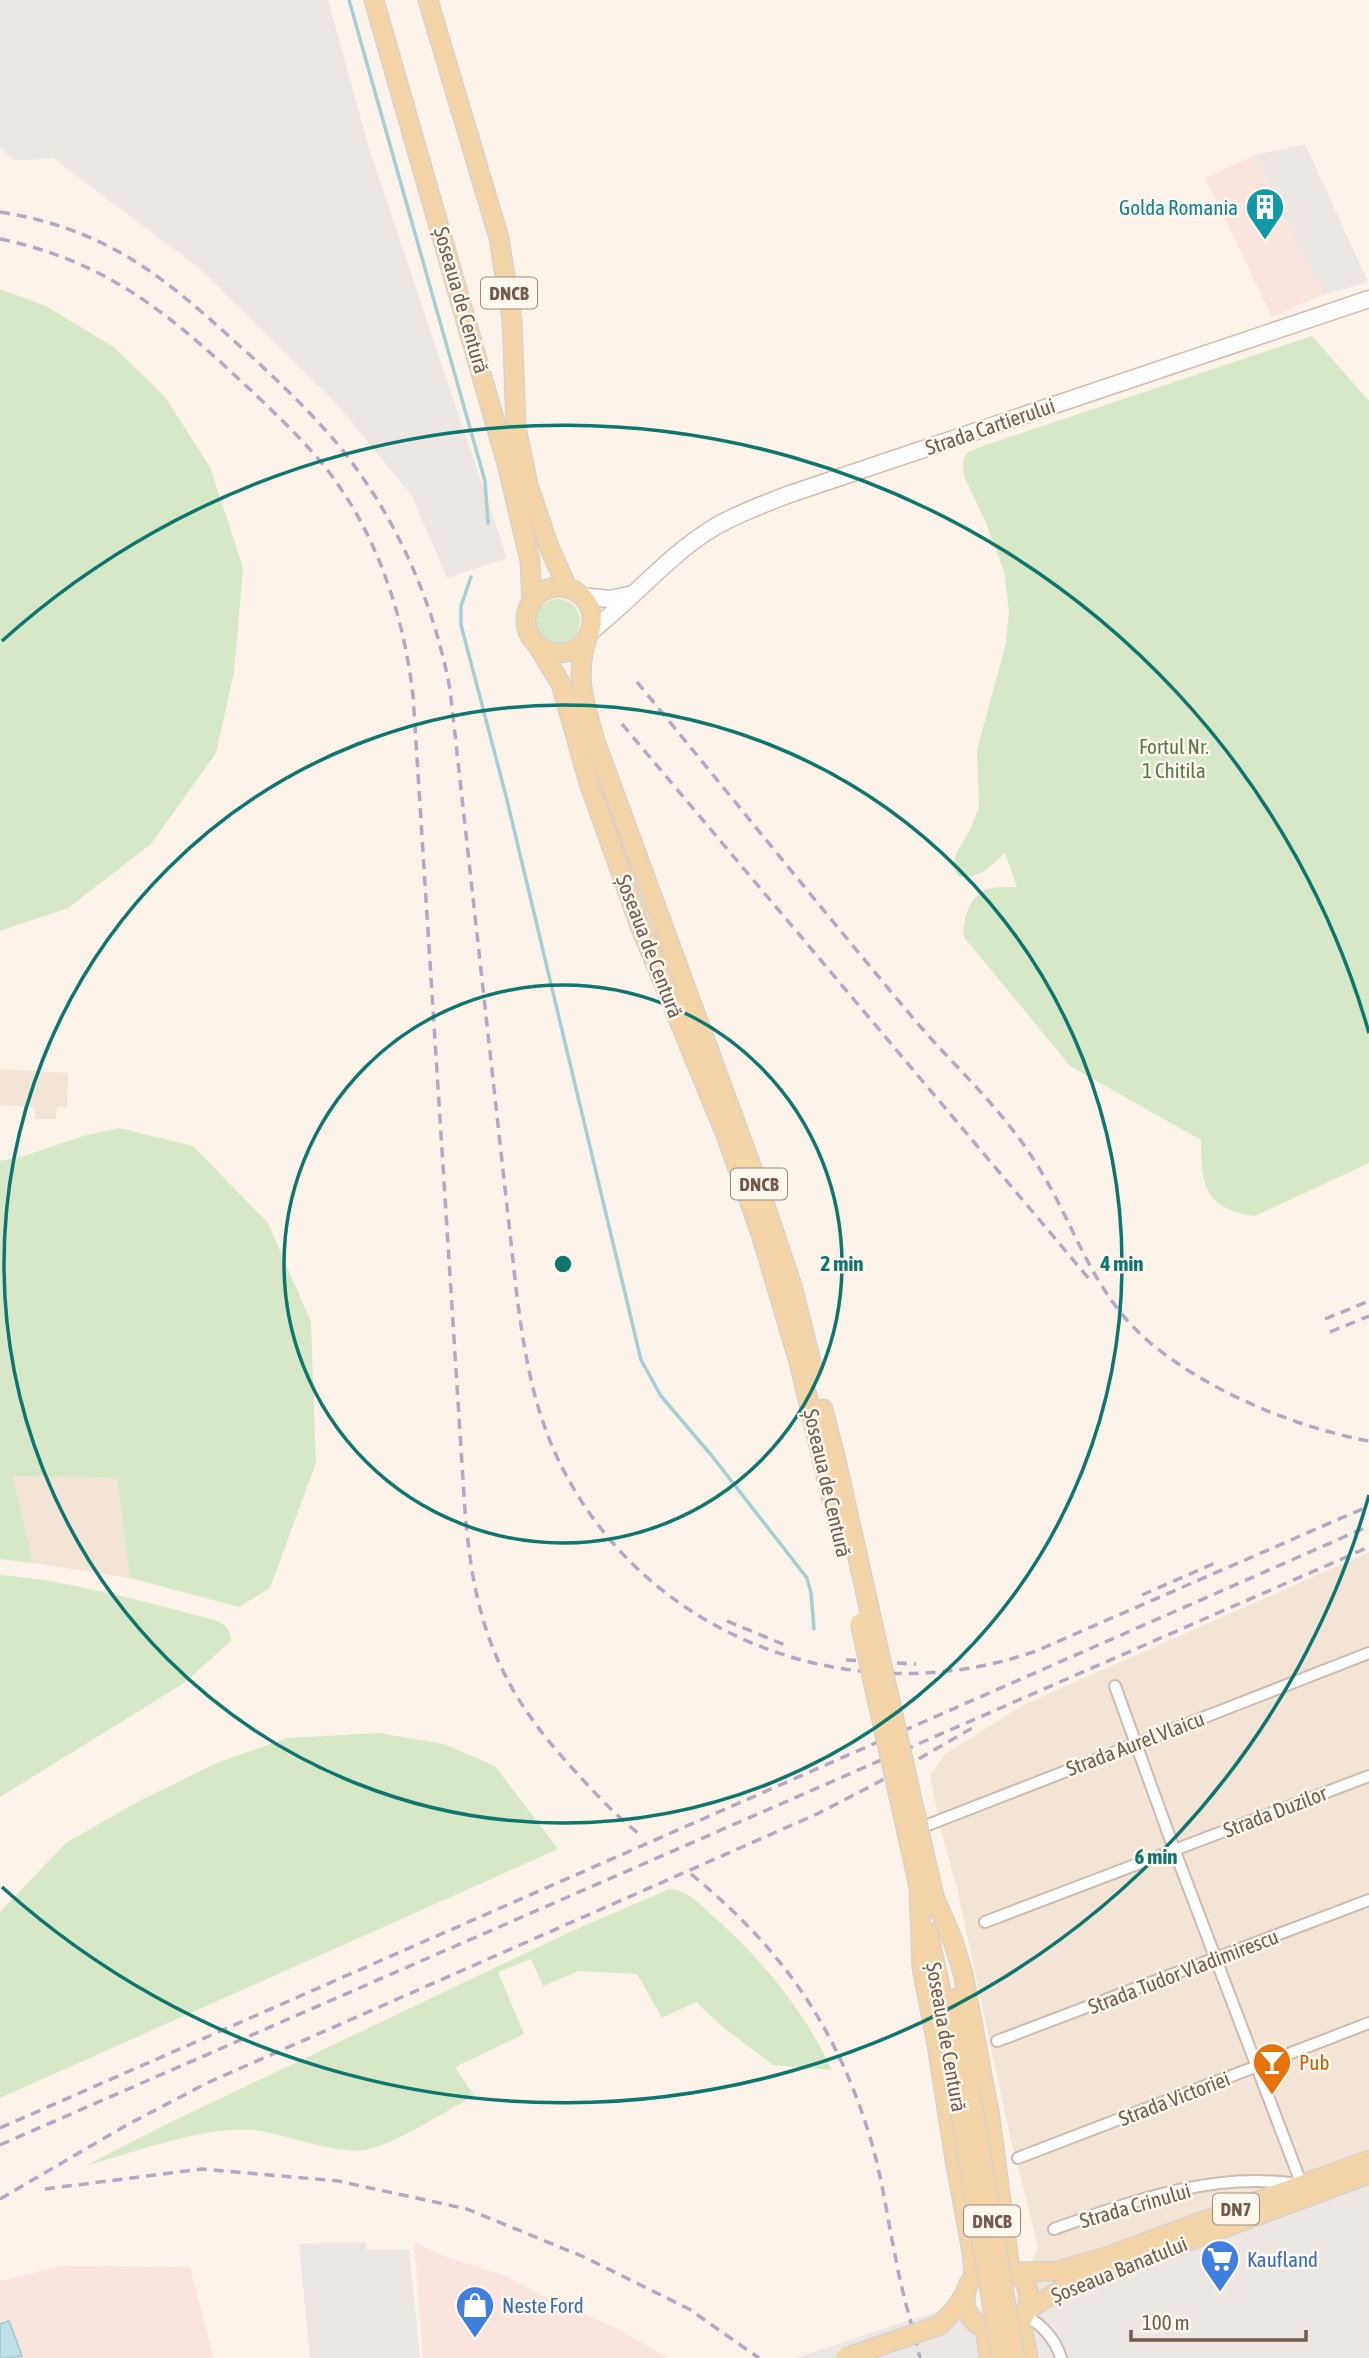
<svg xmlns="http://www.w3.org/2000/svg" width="1369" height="2358" viewBox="0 0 1369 2358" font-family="'Asap Condensed',sans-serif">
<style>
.residential{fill:#f2e5d8}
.commercial{fill:#fae5de}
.industrial{fill:#ece7e2}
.green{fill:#d6e8c8}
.water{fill:#bfe0e4;stroke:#a6cfd5;stroke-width:2}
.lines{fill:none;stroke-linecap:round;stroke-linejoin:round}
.stream{stroke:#a6cfd5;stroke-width:3.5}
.street-casing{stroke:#cdbbb0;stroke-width:14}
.secondary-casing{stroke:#d1bdb0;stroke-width:19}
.primary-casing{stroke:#d8d1cd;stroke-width:21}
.street{stroke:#fff;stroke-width:10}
.secondary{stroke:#fff;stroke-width:16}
.primary{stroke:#f4d5a7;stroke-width:18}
.rail{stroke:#b6a8c5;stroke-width:3.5;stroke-dasharray:10 7;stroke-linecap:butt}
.primary-bridge-casing{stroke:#d8d1cd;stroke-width:21;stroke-linecap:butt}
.primary-bridge{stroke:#f4d5a7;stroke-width:18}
.ring{fill:none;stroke:#0f766e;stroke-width:3.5}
.labels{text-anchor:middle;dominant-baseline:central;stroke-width:5;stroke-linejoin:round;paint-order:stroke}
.shield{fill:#fef8ef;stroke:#9d897e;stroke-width:2}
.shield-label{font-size:19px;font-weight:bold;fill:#745a4e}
.culture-label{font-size:21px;fill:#0d838f;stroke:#fef8ef;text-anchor:end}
.street-label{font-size:21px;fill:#745a4e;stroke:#fef8ef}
.park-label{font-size:21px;fill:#577847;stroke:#fef8ef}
.food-label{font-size:21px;fill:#c56008;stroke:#fef8ef;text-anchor:start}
.shop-label{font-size:21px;fill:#366cbe;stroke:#fef8ef;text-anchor:start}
.centre{fill:#0f766e;stroke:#fef8ef;stroke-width:3.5}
.ring-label{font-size:21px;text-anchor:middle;font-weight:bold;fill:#0f766e;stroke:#fef8ef;stroke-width:5;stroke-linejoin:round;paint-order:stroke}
</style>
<rect width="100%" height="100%" fill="#fbf3e9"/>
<!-- residential -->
<path class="residential" d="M 0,1069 L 68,1073 L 67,1108 L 57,1107 L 56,1119 L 35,1119 L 35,1107 L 0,1105 Z
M 13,1476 L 117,1478 L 130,1578 L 33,1563 Z
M 1369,1552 L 1369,2183 L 1012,2306 L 1038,2247 L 1009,2132 L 957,1888 L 941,1831 L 930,1776 L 945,1754 L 1023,1705 Z"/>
<!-- commercial -->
<path class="commercial" d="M 1255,155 L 1323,295 L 1272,317 L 1205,178 Z
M 414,2242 L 446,2257 L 504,2275 L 543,2296 L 616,2328 L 669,2358 L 423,2358 Z
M 61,2266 L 190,2267 L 214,2358 L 0,2358 L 0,2281 Z"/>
<!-- industrial -->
<path class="industrial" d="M 0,0 L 328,0 L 370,152 L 507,558 L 447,578 L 412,496 L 335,402 L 198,267 L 53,158 L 14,161 L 0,147 Z
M 1305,144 L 1368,282 L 1323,295 L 1255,155 Z
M 1369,2183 L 1369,2358 L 796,2358 L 932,2313 L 1012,2306 Z
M 366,2242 L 367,2250 L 409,2250 L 420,2358 L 310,2358 L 299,2244 Z"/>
<!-- green -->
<path class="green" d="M 0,289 L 46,306 L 115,348 L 165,397 L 210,467 L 243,568 L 234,672 L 216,753 L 151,844 L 68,908 L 0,931 Z
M 1312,336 L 1369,401 L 1369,1163 L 1255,1216 C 1204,1209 1201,1184 1201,1140 L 1070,1066 L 964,937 C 962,921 970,894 988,889 C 997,886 1008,888 1017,887 L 1005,853 C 989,867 982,879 958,876 L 953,867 L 956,853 L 969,832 L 979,808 L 977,750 L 1006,643 L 1009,611 L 1004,571 L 986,523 L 964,476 L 963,460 L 968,452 L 983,446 Z
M536 621a22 22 0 1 1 44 0a22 22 0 1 1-44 0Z
M 119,1128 L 193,1146 L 268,1223 L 311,1322 L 316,1463 L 270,1588 L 239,1607 L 130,1578 L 117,1478 L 13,1476 L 33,1563 L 0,1559 L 0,1161 L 24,1156 L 83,1136 Z
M 0,1575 C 73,1581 144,1602 215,1620 C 225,1625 231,1628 231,1641 L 184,1683 L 0,1797 Z
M 379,1733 L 444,1744 L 495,1766 L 558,1849 L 0,2098 L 0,1912 L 66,1843 L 137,1802 L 217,1763 L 287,1738 Z
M 669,1889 C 688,1890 701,1905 714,1917 C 763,1960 804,2011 832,2070 L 773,2065 L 724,2028 L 696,2002 L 662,2018 L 637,1974 L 579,1971 L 543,1986 L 531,1959 L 498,1972 L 524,2034 L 455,2067 L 474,2096 C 445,2111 393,2146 364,2150 C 336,2155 283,2133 253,2130 C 204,2126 133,2153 85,2166 L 169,2123 L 570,1932 Z"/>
<!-- water -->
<path class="water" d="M 9,2321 L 22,2356 L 0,2358 L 0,2324 Z"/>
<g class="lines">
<!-- stream -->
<path class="stream" d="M 349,0 L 485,481 L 488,523
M 471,577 L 461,606 L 461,625 L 506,796 L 641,1360 L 661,1396 L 712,1456 L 807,1578 L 811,1593 L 814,1629"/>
<!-- street casing -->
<g class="street-casing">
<path id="street" d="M 1115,1686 L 1174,1849 L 1303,2188
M 915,1830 L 1369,1653
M 985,1922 L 1369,1776
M 997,2041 L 1369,1900
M 1018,2158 L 1369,2023
M 1054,2229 C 1130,2202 1213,2171 1296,2184
M 1025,2315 C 1042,2325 1055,2338 1061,2358"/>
</g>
<!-- secondary casing -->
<g class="secondary-casing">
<path id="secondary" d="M 580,596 L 610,599 L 633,594
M 590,632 C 632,600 667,556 713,528 C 736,514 762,505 787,495 L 1369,299"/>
</g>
<!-- primary casing -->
<g class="primary-casing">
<path id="primary" d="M 374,0 L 507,464 L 530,561 L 532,603
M 428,0 L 499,238 L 512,320 L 516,427 L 528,485 L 549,547 L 568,589
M526 620a33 33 0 1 1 66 0a33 33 0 1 1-66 0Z
M 588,635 C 574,677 584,700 595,741 L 759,1187 L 792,1286 L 813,1369
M 536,643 L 561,684 L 589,783 L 640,926 L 726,1135 L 761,1234 L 799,1362 L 823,1463
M 823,1409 L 836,1460
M 922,1844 L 937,1909
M 910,1846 L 922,1901
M 919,1891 L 922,1968 L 937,2045 L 955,2160 L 972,2252 L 974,2276
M 935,1899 L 953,1941 L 963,1973 L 990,2117 L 1010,2269
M 928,1932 L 939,1981 L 956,2087
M 956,1998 L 969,2084
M965 2299a32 32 0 1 1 64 0a32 32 0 1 1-64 0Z
M 1016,2272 L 1057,2271 L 1103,2258 L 1369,2160
M 1028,2309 L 1068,2286 L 1369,2174
M 1021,2321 L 1028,2358
M 940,2325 L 955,2309 L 966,2292
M 985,2328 L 989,2358"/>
</g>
<!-- street -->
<use href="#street" class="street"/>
<!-- secondary -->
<use href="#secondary" class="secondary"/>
<!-- primary -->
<use href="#primary" class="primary"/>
<!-- rail -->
<path class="rail" d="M 0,212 C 102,228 159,272 233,340 C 269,372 304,405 335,441 C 394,512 433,599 450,689 L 516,1288 C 523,1345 532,1404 557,1457 C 641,1637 852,1716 1036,1651 L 1369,1506
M 0,239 C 96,259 156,303 227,368 C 259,398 292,428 321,462 C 375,528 403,611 413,695 L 465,1511 C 474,1622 497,1687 574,1770 C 594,1792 614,1814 638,1833
M 637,682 C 729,794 820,907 913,1018 C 945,1056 981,1089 1011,1128 C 1028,1149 1042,1172 1055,1196 C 1083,1250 1101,1300 1148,1341 C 1207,1391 1294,1427 1369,1441
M 622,724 L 1090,1280
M 1325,1319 L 1369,1301
M 1330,1332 L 1369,1316
M 1142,1595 L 1215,1563
M 727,1621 L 785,1645
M 846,1660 L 916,1664
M 691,1874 C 780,1947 835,2024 869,2134 C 882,2175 887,2217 896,2260 C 902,2293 912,2325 920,2358
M 0,2128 L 1369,1526
M 0,2145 L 1369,1547
M 45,2189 L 202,2169 L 338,2181 L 467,2209 L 584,2257 L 689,2309 L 759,2358
M 0,2199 L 125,2126 L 207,2083 L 817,1814 L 875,1784 L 972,1728"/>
<!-- primary-bridge casing -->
<g class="primary-bridge-casing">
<path id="primary-bridge" d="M 836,1460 L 922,1844
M 823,1463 L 841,1538
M 860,1623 L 910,1846
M 969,2084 L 1015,2358
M 956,2087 L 1001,2358
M 845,2358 L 940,2325"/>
</g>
<!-- primary-bridge -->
<use href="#primary-bridge" class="primary-bridge"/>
</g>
<!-- distance rings -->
<g class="ring">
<circle cx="563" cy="1264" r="279"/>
<circle cx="563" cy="1264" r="559"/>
<path d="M1369 1495A838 838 0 0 1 2 1887M2 641A838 838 0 0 1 1369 1033"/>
</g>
<!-- icons -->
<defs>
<g id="building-pin" transform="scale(2.0125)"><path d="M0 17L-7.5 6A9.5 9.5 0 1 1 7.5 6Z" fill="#0f9aa8" stroke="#fef8ef"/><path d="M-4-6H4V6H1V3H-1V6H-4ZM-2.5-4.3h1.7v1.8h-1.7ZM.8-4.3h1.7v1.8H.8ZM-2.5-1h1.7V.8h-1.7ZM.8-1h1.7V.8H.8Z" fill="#fff"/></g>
<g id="bar-pin" transform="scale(2.0125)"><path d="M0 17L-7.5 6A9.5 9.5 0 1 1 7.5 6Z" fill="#e8710a" stroke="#fef8ef"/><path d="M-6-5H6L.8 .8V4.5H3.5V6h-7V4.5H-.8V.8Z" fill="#fff"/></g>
<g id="supermarket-pin" transform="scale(2.0125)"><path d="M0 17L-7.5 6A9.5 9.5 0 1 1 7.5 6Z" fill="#3f7fe0" stroke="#fef8ef"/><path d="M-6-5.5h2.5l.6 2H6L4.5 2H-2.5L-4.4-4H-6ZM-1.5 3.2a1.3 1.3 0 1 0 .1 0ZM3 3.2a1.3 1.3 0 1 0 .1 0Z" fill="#fff"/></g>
<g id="shop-pin" transform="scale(2.0125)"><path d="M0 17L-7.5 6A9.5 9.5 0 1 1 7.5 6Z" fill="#3f7fe0" stroke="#fef8ef"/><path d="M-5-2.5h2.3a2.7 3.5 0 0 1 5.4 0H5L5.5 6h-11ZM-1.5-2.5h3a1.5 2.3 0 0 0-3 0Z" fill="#fff"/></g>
</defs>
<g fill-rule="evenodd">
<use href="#building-pin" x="1265" y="207"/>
<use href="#bar-pin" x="1272" y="2062"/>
<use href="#supermarket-pin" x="1220" y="2259"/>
<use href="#shop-pin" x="475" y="2305"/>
</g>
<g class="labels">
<!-- shield labels -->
<g class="shield">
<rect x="481" y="277.5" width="56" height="31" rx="5"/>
<rect x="731" y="1168.5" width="56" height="31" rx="5"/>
<rect x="1213" y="2193.5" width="46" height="31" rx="5"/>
<rect x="964" y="2205.5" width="56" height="31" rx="5"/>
</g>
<g class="shield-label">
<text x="509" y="293">DNCB</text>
<text x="759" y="1184">DNCB</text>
<text x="1236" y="2209">DN7</text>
<text x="992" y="2221">DNCB</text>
</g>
<!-- culture labels -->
<g class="culture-label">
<text x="1238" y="207">Golda Romania</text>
</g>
<!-- street labels -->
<g class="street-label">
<text transform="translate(462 300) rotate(74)">Șoseaua de Centură</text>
<text transform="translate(990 426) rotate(-19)">Strada Cartierului</text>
<text transform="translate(650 946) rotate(69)">Șoseaua de Centură</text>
<text transform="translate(828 1483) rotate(77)">Șoseaua de Centură</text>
<text transform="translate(1135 1743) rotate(-21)">Strada Aurel Vlaicu</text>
<text transform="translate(1275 1811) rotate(-21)">Strada Duzilor</text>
<text transform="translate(1183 1971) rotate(-21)">Strada Tudor Vladimirescu</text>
<text transform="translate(947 2037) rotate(80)">Șoseaua de Centură</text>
<text transform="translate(1174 2098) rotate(-21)">Strada Victoriei</text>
<text transform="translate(1135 2205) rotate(-16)">Strada Crinului</text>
<text transform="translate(1119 2269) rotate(-22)">Șoseaua Banatului</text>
</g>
<!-- park labels -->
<g class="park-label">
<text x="1174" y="746">Fortul Nr.<tspan x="1174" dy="24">1 Chitila</tspan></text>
</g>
<!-- food labels -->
<g class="food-label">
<text x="1299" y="2062">Pub</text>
</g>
<!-- shop labels -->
<g class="shop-label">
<text x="1247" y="2259">Kaufland</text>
<text x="502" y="2305">Neste Ford</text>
</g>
</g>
<circle cx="563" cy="1264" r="10" class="centre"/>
<g class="ring-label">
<text x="842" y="1271">2 min</text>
<text x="1122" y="1271">4 min</text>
<text x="1156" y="1864">6 min</text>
</g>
<!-- scale -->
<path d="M1131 2330v10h175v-10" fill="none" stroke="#745a4e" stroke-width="3.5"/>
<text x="1142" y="2330" font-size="21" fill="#745a4e" stroke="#fef8ef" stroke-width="5" paint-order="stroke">100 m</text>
</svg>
